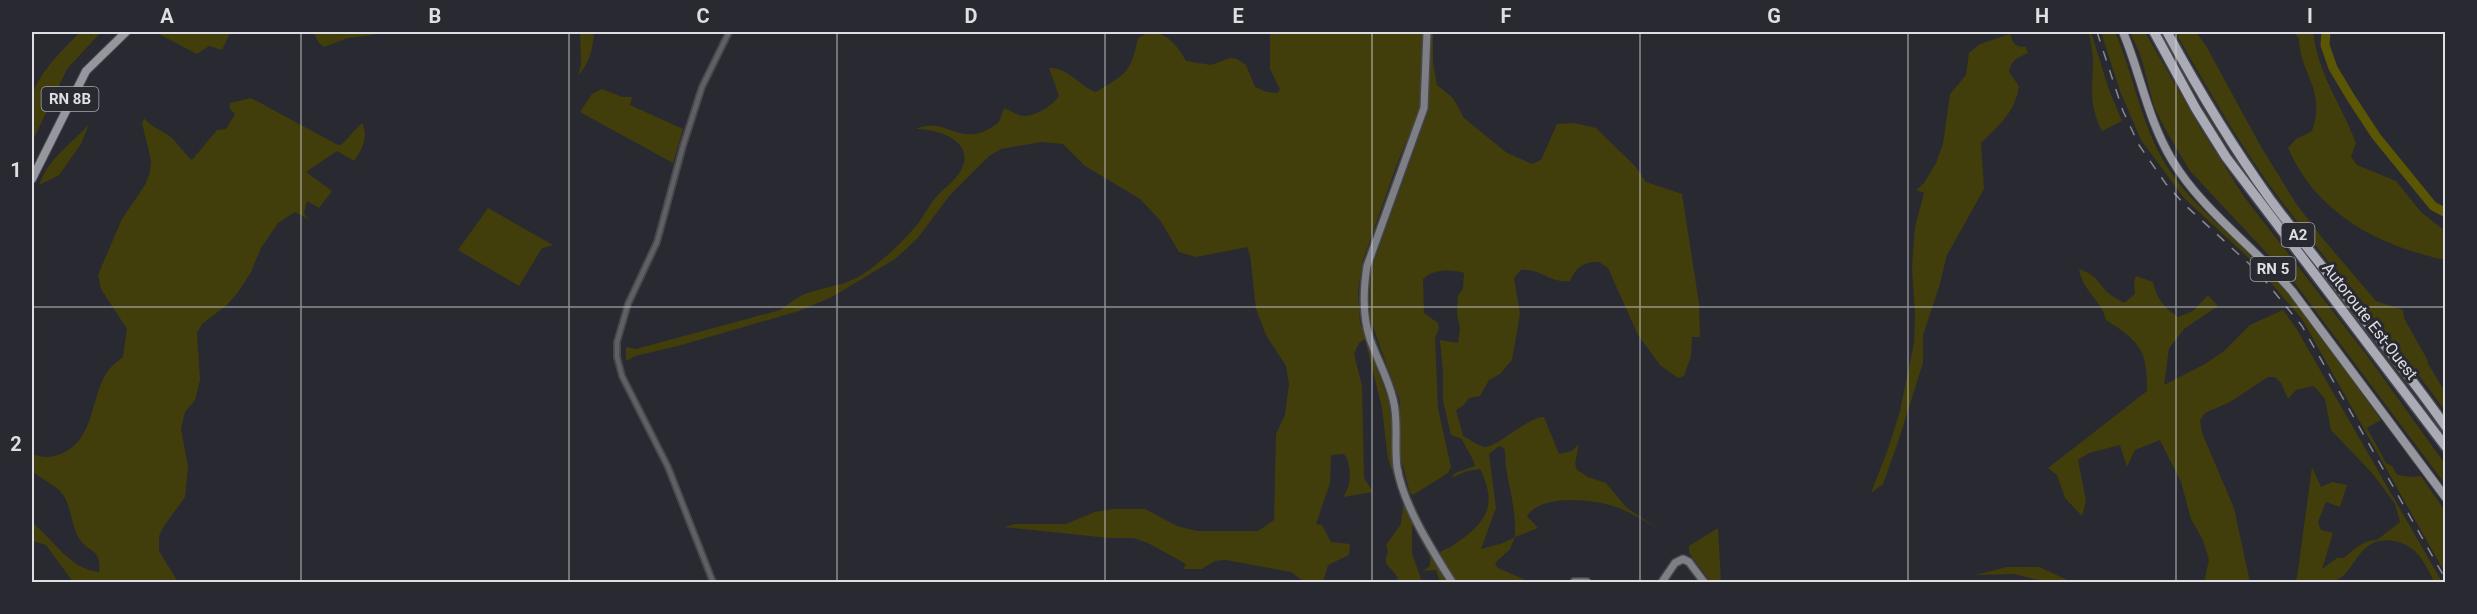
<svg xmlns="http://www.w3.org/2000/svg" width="2477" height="614" viewBox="0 0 2477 614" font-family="Roboto,sans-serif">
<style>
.green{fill:#413e0b;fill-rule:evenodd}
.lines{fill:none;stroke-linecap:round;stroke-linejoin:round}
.river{stroke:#5a5603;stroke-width:9}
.street-casing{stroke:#46464d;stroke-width:8}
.secondary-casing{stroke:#46464d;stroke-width:10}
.primary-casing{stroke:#46464d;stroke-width:10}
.highway-casing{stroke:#46464d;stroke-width:12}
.street{stroke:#606064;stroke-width:4.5}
.secondary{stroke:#7e7e85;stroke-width:7}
.primary{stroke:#96969e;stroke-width:8}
.highway{stroke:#ababb5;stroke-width:9}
.rail{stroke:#88888e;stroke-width:1.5;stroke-dasharray:10 10;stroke-linecap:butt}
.grid{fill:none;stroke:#dedee3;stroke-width:1.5;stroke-opacity:0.55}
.labels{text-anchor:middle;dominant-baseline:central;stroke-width:6;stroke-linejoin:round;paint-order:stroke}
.shield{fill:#292931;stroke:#a8a8ae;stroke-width:1.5}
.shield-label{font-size:15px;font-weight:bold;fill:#dedee3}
.street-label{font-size:16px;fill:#dedee3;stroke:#292931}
.neatline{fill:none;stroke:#dedee3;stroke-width:2}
.grid-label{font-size:20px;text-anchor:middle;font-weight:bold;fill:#dedee3}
</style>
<rect width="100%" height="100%" fill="#292931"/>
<!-- green -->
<path class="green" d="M 80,32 L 101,32 L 67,69 L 32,142 C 31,128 30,113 32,100 C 34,76 65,48 80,32 Z
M 155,32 L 226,32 L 230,33 L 222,50 L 209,46 L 197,54 Z
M 313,32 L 382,32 L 372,35 L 348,38 L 324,47 L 319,43 Z
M 580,32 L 594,32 C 593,49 590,62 578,76 L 581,65 Z
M 1149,32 C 1167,32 1178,46 1186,61 L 1211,65 L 1230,58 L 1237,59 L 1246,65 L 1255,87 L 1267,92 L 1277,93 L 1280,89 L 1270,69 L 1270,32 L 1423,32 L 1420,109 L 1397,164 L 1363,260 L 1358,292 L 1360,322 L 1389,402 L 1392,429 L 1392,456 L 1397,485 L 1388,459 L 1382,408 L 1365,339 L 1359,343 L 1354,354 L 1362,386 L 1364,478 L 1373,492 L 1343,497 C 1352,486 1352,465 1344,454 L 1331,455 L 1330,483 L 1316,524 L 1322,525 L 1331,542 L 1350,544 L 1349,555 L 1328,565 L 1323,582 L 1304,582 L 1291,572 L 1226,560 L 1215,561 L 1202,569 L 1183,569 L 1186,564 L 1148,543 L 1133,538 L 1109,538 L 1004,527 L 1015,524 L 1066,524 L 1095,512 L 1113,509 L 1145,509 L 1177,526 L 1197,531 L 1258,531 L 1274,520 L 1276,434 L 1285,415 L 1289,384 L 1286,366 L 1266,335 L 1256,309 L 1250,255 L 1247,247 L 1196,257 L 1179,252 L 1160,220 L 1140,199 L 1085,166 L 1063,144 L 1041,142 L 1001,149 L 989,156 L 950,195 L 917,239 L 895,259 L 832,297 L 799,311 L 678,346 L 635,356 L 626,361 L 626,347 L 636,349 L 780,310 C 790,303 799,295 811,292 C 829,286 847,285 863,274 C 883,261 905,240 920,221 C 924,215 928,208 932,202 C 940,191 953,183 960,172 C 978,142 939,129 916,129 C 947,114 961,153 999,122 L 1004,108 C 1010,110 1016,115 1022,116 C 1035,117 1052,106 1059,96 L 1049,68 C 1069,67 1078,86 1096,92 C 1126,73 1130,75 1138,38 Z
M 1430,32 L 1433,32 L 1433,62 L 1437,85 L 1453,98 L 1464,118 L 1507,153 L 1532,164 L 1541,160 L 1557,124 L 1574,123 L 1596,128 L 1635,166 L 1646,182 L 1682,194 L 1699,303 L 1700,337 L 1692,337 L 1691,356 L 1684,376 L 1678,378 L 1660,365 L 1638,335 L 1608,268 L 1599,262 C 1584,261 1575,268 1570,281 C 1550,284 1541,268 1521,270 L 1514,278 L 1520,314 L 1512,360 L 1500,374 L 1489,380 L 1480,396 L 1469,398 L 1464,405 L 1456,410 L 1463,436 C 1469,439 1478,446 1485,447 C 1496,448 1528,417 1544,417 L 1559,454 L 1572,451 L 1579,444 L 1575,464 L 1577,470 L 1588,477 L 1606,483 L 1627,508 L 1660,530 C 1647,522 1633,514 1619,508 C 1596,499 1542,493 1527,516 L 1538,528 L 1515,537 L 1510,549 L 1495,563 L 1498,568 L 1530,582 L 1457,582 L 1440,553 C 1444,548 1447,550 1452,546 C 1483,525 1500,509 1480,469 L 1467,471 L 1451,478 L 1455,473 L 1475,466 C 1472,455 1466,449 1462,439 L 1451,435 L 1443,401 L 1443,371 L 1440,340 L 1458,343 L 1460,328 L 1457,314 L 1458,296 L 1463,288 L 1464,273 C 1453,269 1432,269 1423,279 L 1424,313 L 1438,323 L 1439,328 L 1435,338 L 1438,408 L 1451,467 L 1448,473 L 1413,495 L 1410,493 L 1401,458 L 1400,401 L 1370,319 L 1370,283 L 1373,265 L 1429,109 ZM 1499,446 L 1504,448 C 1506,454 1505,460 1506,467 C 1510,493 1516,509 1515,537 L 1503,543 L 1481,549 L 1496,508 L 1489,454 Z
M 2089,32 L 2091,32 L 2109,90 L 2122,121 L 2102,131 C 2088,103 2093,90 2093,60 C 2093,51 2090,41 2089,32 Z
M 2101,32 L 2115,32 C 2134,75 2140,122 2165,163 C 2191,206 2233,235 2268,271 C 2309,314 2345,371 2381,420 L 2367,428 L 2386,463 L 2392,466 L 2397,475 L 2410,477 L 2421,476 L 2445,511 L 2445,573 L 2302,319 L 2254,263 L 2184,198 L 2141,140 L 2120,91 Z
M 2130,32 L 2145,32 L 2200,128 L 2245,198 L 2366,354 L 2445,464 L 2445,484 L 2294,282 L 2190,171 L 2164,127 L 2154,106 L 2141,57 Z
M 2175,32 L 2196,32 L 2205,44 L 2260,145 L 2297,205 L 2324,240 L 2376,301 L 2403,310 L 2404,318 L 2428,361 L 2427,362 L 2445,392 L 2445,411 C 2394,339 2335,273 2282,202 C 2241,148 2209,90 2175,32 Z
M 2293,32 L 2313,32 C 2318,74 2341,104 2356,143 L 2351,157 L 2357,165 L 2396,181 L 2421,212 L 2445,231 L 2445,260 C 2377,245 2317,214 2288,148 L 2296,139 L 2312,131 C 2327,88 2299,74 2299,38 Z
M 2010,34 C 2013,44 2016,47 2026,47 L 2028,53 C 2017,58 2011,60 2009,72 L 2019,86 C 2015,113 1999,125 1981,143 L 1984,189 L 1947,255 L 1939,287 L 1923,335 L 1923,363 L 1898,442 L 1883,484 L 1871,493 L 1888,449 L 1900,411 L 1914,343 L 1915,314 L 1912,267 L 1915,227 L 1924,193 L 1916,190 L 1924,183 L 1936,163 L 1943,144 L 1950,94 L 1966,75 L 1969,53 L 1980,44 Z
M 602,89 L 622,97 L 632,97 L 630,105 L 683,129 L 673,163 L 580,112 L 592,94 Z
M 251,98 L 338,145 L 341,145 L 362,123 C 369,136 362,150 354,161 L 337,151 L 306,172 L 332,191 L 319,208 L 307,201 L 304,213 L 308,219 L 295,212 L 278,223 L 261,248 L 251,272 L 239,291 L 227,305 L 202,324 L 197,333 L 200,380 L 195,400 L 185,412 L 181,429 L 188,467 L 185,497 L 164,526 L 159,536 L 159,551 L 178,582 L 73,582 L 46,545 L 32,541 L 32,522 C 54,540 69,569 99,572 C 102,547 88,554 79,538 C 70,523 72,503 59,490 C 51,483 40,478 32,471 L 32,454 C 43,458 52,458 63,453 C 92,440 91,403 104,377 C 109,368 115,363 123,357 L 127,329 L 101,289 L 98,275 L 122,219 L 145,185 L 150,172 L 151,160 L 142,123 L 144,118 C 151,127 159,129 168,135 C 177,141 183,153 192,160 L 217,130 L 226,129 L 235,114 L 230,109 L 230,103 Z
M 89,124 L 81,144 L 59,175 L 39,185 C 49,157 71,145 89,124 Z
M 488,208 L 553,245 L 542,248 L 519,286 L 458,250 Z
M 2079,269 C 2094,274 2097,280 2106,291 C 2111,296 2118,299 2124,303 L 2135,294 L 2134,282 L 2136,276 L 2153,282 C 2157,299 2164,308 2178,317 L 2193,311 L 2208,295 L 2218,306 L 2184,329 L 2169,348 L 2164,385 L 2205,364 L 2224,351 L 2250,325 L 2283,310 L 2296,328 L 2442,582 L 2434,582 C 2426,565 2418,547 2398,542 C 2355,531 2358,577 2331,582 C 2320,585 2305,583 2294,582 L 2297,578 L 2312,467 L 2321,487 L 2332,482 L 2347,485 L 2340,507 L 2326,502 L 2318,522 L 2321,530 L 2333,533 L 2322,569 L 2337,558 L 2344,558 C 2353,550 2364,539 2377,540 L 2400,522 L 2395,504 L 2373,474 L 2331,430 L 2325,399 L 2314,386 L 2296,390 L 2288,399 L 2281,383 L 2275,377 L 2268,377 L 2230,402 L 2205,413 L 2200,420 L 2202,433 L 2234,508 L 2250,582 L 2204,582 L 2209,560 L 2203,540 L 2191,519 L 2181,482 L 2160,440 L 2135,450 L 2127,467 L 2120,445 L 2089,453 L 2078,460 L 2086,501 L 2082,516 L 2065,498 L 2057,475 L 2048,468 L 2147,391 C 2148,350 2139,341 2106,320 C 2101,299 2083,292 2079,269 Z
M 1404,499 L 1448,582 L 1440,582 L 1436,570 L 1423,571 L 1430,566 L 1430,557 L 1412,524 L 1412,553 L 1422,582 L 1395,582 L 1398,578 C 1392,567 1381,565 1388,552 L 1386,545 L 1401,524 Z
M 1718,528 L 1721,582 L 1711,582 L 1689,553 L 1689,546 Z
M 2007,567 L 2039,567 L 2072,582 L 2046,582 L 2014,574 L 1975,575 Z"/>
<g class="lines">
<!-- river -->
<path class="river" d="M 2326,32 L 2325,45 L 2333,68 L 2351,98 L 2376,136 L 2433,206 L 2446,213"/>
<!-- street casing -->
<g class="street-casing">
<path id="street" d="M 713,582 L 668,467 L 622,376 L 617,357 L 617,342 L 628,304 L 657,242 L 683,146 L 702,87 L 729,32"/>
</g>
<!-- secondary casing -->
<g class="secondary-casing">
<path id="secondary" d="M 1427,32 L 1424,108 L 1367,266 C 1363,291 1362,315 1370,339 C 1377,359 1388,378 1393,399 C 1399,421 1394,444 1397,467 C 1403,505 1432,550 1452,582
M 1574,582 L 1587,582
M 1662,582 L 1675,563 L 1683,559 L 1689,562 L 1704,582"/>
</g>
<!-- primary casing -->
<g class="primary-casing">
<path id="primary" d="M 2123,32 C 2141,75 2147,118 2172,160 C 2200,208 2255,248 2292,291 L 2446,498
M 32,179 L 86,71 L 126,32"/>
</g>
<!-- highway casing -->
<g class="highway-casing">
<path id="highway" d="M 2154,32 L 2196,109 L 2226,157 L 2446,447
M 2167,32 C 2198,89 2232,146 2270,199 C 2327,276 2391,348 2446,427"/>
</g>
<!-- street -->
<use href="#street" class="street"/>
<!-- secondary -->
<use href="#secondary" class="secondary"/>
<!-- primary -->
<use href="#primary" class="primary"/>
<!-- highway -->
<use href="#highway" class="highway"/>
<!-- rail -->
<path class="rail" d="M 2097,32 L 2123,111 L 2139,145 L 2166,184 L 2185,205 L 2258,272 L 2302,326 L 2446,580"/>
</g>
<!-- grid -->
<path class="grid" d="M 301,32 L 301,582M 569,32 L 569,582M 837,32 L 837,582M 1105,32 L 1105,582M 1372,32 L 1372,582M 1640,32 L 1640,582M 1908,32 L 1908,582M 2176,32 L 2176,582M 32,307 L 2446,307"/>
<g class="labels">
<!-- shield labels -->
<g class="shield">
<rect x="41.5" y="87" width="57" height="24" rx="4.5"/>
<rect x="2281.5" y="223" width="33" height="24" rx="4.5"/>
<rect x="2250.5" y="257" width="45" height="24" rx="4.5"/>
</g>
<g class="shield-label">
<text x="70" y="99">RN 8B</text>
<text x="2298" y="235">A2</text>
<text x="2273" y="269">RN 5</text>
</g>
<!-- street labels -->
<g class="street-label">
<text transform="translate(2370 321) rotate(52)">Autoroute Est-Ouest</text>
</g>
</g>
<!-- border -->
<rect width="2477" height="614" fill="none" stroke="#292931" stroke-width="66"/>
<rect x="33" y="33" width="2411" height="548" class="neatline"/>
<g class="grid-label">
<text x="167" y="23">A</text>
<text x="435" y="23">B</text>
<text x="703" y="23">C</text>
<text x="971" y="23">D</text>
<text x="1238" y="23">E</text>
<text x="1506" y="23">F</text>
<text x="1774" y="23">G</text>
<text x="2042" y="23">H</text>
<text x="2310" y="23">I</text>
<text x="16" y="177">1</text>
<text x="16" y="451">2</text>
</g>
</svg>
